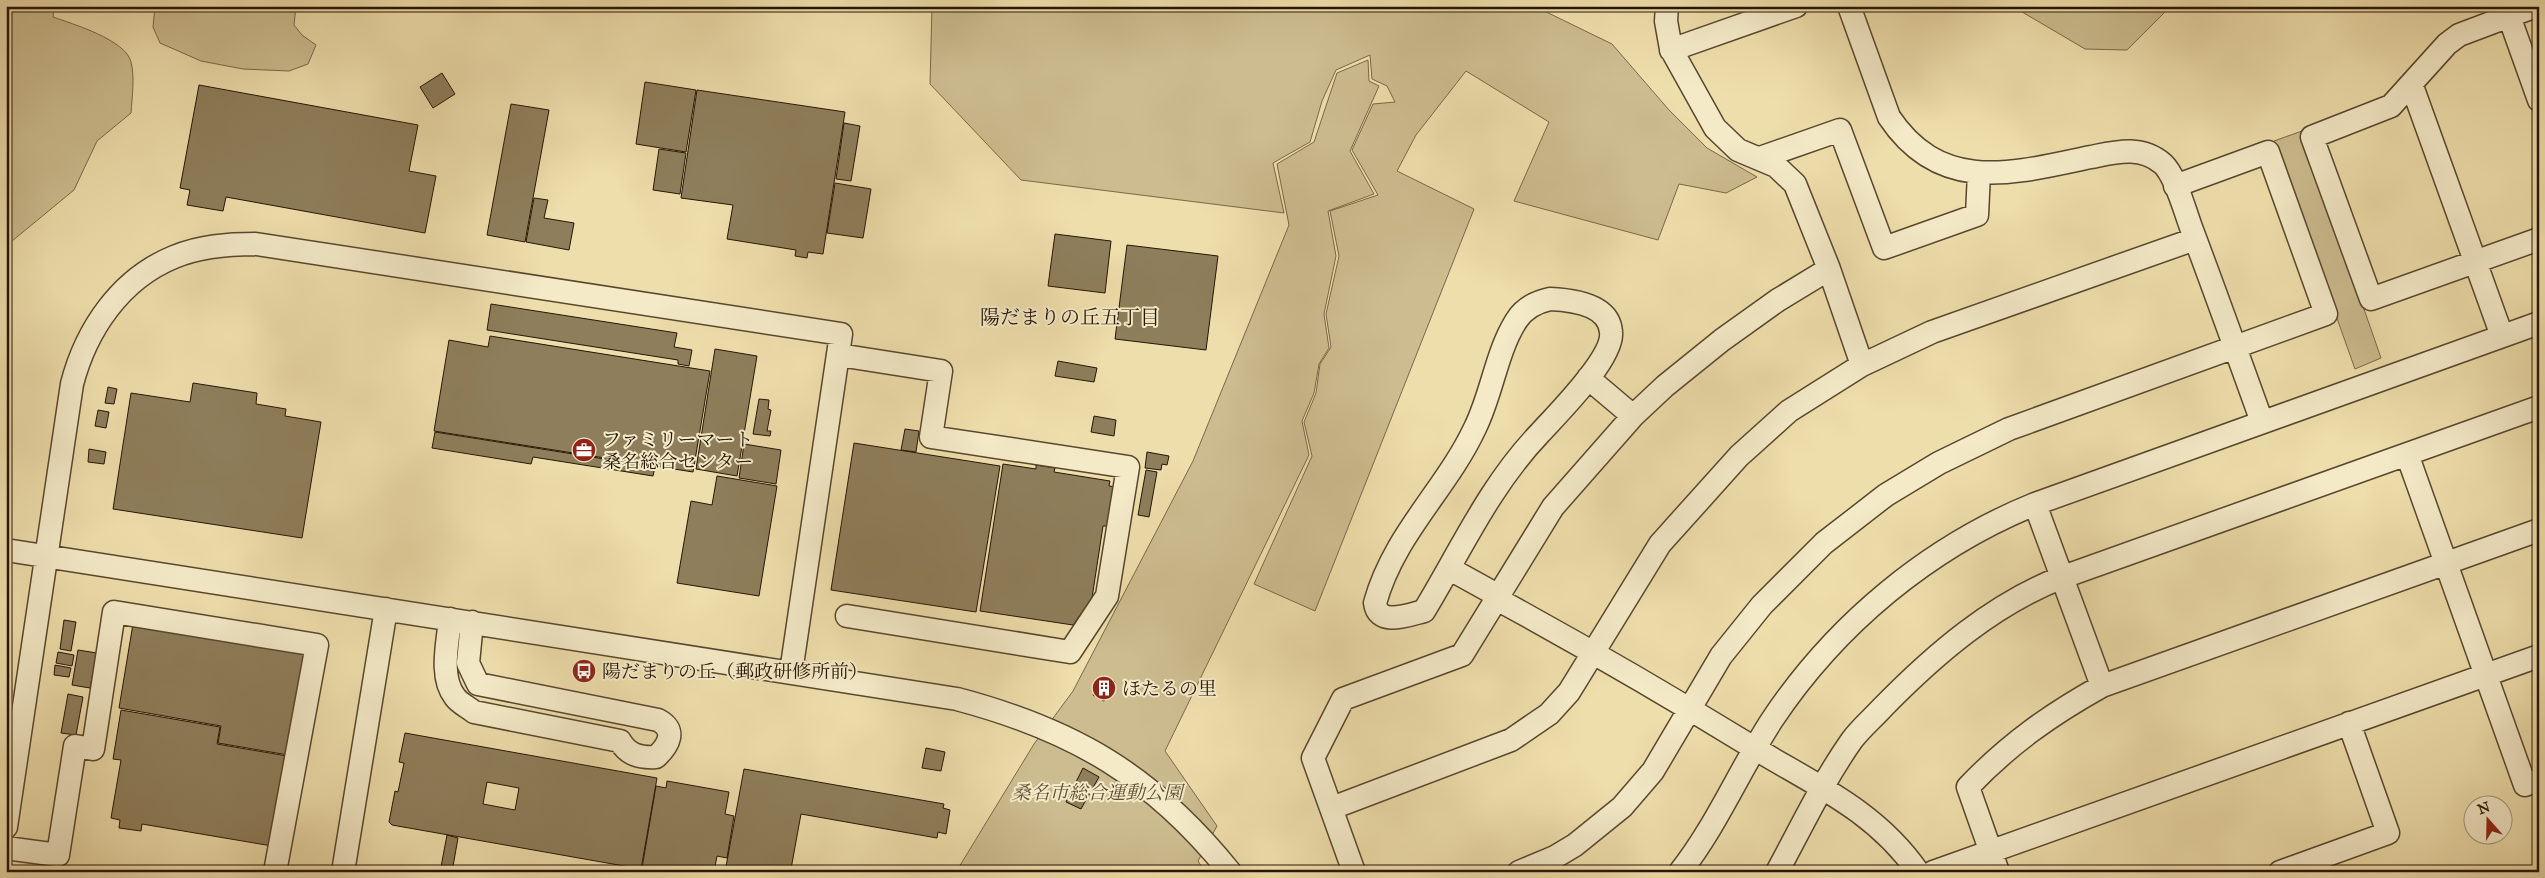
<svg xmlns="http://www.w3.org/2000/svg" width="2545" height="878" viewBox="0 0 2545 878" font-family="'IM FELL Great Primer','Noto Serif JP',serif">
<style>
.green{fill:#ccbc8f;stroke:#79684a}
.building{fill:#8e7e5b;stroke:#261504;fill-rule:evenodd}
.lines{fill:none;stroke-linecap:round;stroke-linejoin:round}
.minor-casing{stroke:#58472e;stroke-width:25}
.minor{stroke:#f4eac8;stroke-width:22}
.labels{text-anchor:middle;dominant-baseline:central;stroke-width:4;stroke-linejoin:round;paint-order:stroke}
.poi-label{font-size:19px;fill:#261504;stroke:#f4eac8;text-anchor:start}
.park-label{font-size:19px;font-style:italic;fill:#604f35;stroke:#f4eac8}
.neighbourhood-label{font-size:20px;fill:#261504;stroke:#f4eac8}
</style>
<rect width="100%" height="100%" fill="#eedeab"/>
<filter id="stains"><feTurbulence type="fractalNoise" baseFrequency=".004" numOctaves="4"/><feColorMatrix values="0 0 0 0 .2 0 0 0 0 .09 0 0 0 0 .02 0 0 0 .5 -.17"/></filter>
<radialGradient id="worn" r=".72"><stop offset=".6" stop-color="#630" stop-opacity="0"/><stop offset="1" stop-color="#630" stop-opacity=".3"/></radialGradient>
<!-- green -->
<path class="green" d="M 6,6 L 54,6 L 53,17 C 73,24 126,40 131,62 C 135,77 132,97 131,113 L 97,141 L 74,190 L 6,246 Z
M 155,6 L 296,6 L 294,25 L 302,35 L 316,45 L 308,64 L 289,71 L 243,69 L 201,61 L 160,43 L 153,27 Z
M 932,6 L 1534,6 L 1612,44 L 1669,110 L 1707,148 L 1757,177 L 1726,193 L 1679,184 L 1658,240 L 1514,201 L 1549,122 L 1466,71 L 1416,135 L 1397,171 L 1474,209 L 1315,611 L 1254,584 L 1312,456 L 1304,422 L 1316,393 L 1320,364 L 1331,347 L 1326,314 L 1339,256 L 1330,211 L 1378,195 L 1352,150 L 1373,104 L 1395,102 L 1387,86 L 1372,79 L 1370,55 L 1336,70 L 1322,101 L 1310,142 L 1273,163 L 1284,213 L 1021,180 L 930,84 Z
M 2012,6 L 2180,6 L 2168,9 L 2127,50 L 2085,49 Z
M 1368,60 L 1369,81 L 1379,86 L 1350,151 L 1374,194 L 1328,211 L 1336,256 L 1324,314 L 1329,348 L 1319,364 L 1314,393 L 1302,421 L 1309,455 L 1165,751 L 1217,826 L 1198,861 L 1205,872 L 956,872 L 1034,744 L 1073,691 L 1193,461 L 1289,225 L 1277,164 L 1314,142 L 1337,73 Z
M 2302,131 L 2381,358 L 2355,369 L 2274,141 Z"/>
<!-- building -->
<path class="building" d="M 442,73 L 455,94 L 433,108 L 420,87 Z
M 645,82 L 696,90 L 686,152 L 636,144 Z
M 199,85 L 418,125 L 409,171 L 436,176 L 425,233 L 226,197 L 223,211 L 187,205 L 190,190 L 180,188 Z
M 697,90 L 845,112 L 823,254 L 808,252 L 807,258 L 795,256 L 796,250 L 727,239 L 733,205 L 681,198 Z
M 511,104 L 549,110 L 525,242 L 487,235 Z
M 844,123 L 860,126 L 851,181 L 836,179 Z
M 659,149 L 686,153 L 680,194 L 653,190 Z
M 835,183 L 871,189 L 863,238 L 827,233 Z
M 534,198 L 548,200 L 544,218 L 574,223 L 569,250 L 526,242 Z
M 1055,234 L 1111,241 L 1105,293 L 1048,286 Z
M 1127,245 L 1218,256 L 1206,350 L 1115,339 Z
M 491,304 L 677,333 L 674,347 L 692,350 L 689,366 L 678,364 L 678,360 L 487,330 Z
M 490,336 L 710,371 L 693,472 L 434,431 L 449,340 L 488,347 Z
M 715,349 L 757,356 L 737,476 L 696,469 Z
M 1058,361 L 1097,368 L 1094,382 L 1055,376 Z
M 193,383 L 257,393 L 256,404 L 286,409 L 285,416 L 321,422 L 302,538 L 113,509 L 131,393 L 190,402 Z
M 108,387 L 117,389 L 114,404 L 105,403 Z
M 759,399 L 769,400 L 768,409 L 771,410 L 767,431 L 771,431 L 770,436 L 753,434 Z
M 98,410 L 109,412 L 106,428 L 95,426 Z
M 1094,416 L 1116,420 L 1114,436 L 1091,432 Z
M 905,429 L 919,431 L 916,452 L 901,450 Z
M 435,432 L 655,467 L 653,476 L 533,457 L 531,464 L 432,448 Z
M 854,443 L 1000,466 L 976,612 L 831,590 Z
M 744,444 L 781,450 L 776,484 L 739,478 Z
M 89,449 L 106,452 L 104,464 L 88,462 Z
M 1147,452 L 1169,456 L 1167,465 L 1162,464 L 1161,470 L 1145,468 Z
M 1003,464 L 1036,469 L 1036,465 L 1055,468 L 1054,472 L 1110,481 L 1109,486 L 1117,487 L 1108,526 L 1103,526 L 1092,598 L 1073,625 L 980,611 Z
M 1146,470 L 1157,472 L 1149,517 L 1138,515 Z
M 717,476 L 777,486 L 759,596 L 677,583 L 691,501 L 712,505 Z
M 64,620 L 76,622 L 71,651 L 60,649 Z
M 133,624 L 305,654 L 288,755 L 218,743 L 221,726 L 119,708 Z
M 78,650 L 97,653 L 90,688 L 72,685 Z
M 58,652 L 74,655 L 72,666 L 56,663 Z
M 55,665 L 71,668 L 69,677 L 54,675 Z
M 1103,676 L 1115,682 L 1104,701 L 1093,695 Z
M 68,694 L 83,697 L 76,735 L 61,733 Z
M 121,710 L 220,727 L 217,744 L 287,756 L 272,846 L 142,824 L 141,831 L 119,828 L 120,820 L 111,818 L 121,760 L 113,759 Z
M 405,733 L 657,778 L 641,869 L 392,825 L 389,822 L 395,791 L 398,792 L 404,763 L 399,762 ZM 487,782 L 519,788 L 515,810 L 483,804 Z
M 926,748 L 945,752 L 941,771 L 922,768 Z
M 1083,768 L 1099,777 L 1081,809 L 1066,802 Z
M 744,769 L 944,804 L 943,808 L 950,810 L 946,834 L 938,832 L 937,838 L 801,814 L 791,869 L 808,872 L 725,872 Z
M 667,781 L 729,792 L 725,814 L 734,816 L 727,858 L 717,856 L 714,872 L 650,872 L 651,869 L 642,868 L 656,786 L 666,788 Z
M 447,835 L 458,838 L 452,872 L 440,872 Z"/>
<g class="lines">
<!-- minor casing -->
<g class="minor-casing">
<path id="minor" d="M 1667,6 L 1666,21 L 1671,49 L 1715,128 L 1738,150 L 1776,166 L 1795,184 L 1829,269 L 1862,365
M 1849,6 L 1889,117 C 1941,195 2014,173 2091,157 C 2116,152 2141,145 2163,164 C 2176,176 2185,212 2192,230 C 2216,294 2239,358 2262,422
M 2536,6 L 2459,35 L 2447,44 L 2391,106 L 2312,137 L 2371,299 L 2539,239
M 2509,16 L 2539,100
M 1671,50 L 1796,6
M 2412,86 L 2502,336
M 1760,158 L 1840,130 L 1884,248 L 1977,215 L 1979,173
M 1550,299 C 1572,300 1609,304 1611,332 C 1614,358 1558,413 1540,433 C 1490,485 1461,550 1424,611 C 1408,615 1378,627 1375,603 C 1394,534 1446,490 1475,428 C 1492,394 1496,353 1516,321 C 1524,308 1536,302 1550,299 Z
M 839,355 L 941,371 L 931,437 L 1128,467 L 1107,596 L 1070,652 L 847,616
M 1588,378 L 1633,416
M 2407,454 L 2525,785 L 2539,780
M 2035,504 L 2102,686
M 6,550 L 957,699 C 1074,730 1153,776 1230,872
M 1450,569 L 1497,595
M 1495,598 C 1583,646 1669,696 1754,748 C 1815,785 1876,811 1918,872
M 450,619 C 448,642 439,677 455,697 C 459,703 468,707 474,712 L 620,741 C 628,755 640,758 656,757 C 669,745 677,730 658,720 L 478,684 L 468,663 L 472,622
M 1332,808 L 1511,740 L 1549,714 L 1569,692 L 1660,544 L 1739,456 L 1789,411 L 1862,365 L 1932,332 L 2195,239
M 6,827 L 72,384 C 86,330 120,279 174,257 C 200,246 228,244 256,244 L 841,334 L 791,672
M 6,848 L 58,855 L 75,746 L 93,749 L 114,612 L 317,645 L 275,872
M 343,872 L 386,609
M 1354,872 L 1313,758 L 1343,699 L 1462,655 L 1553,507 L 1633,416 L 1665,386 L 1722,340 L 1778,300 L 1829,269
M 1519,872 L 1555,857 L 1575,845 L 1622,807 L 1653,771 L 1721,656 L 1762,605 L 1824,543 L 1886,495 L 1939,463 L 2009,429 L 2326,314 L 2268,152 L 2175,186
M 1680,872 C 1717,825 1740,769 1772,720 C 1836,624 1929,547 2035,504 L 2539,323
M 1777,872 C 1801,828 1823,781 1852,740 C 1861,728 1873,718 1883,707 C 1934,655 1994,603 2063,577 L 2539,407
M 1933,872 L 2539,656
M 1998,872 L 1968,787 C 2009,744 2050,715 2102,686 L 2539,530
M 2280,872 L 2388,833 L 2349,723"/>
</g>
<!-- minor -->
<use href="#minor" class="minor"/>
</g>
<!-- icons -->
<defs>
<g id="office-disc" transform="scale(1.25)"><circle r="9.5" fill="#8f2418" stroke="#f4eac8"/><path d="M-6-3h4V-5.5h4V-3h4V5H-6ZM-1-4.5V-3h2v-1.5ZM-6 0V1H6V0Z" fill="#fff"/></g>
<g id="bus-disc" transform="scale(1.25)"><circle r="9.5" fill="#8f2418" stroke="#f4eac8"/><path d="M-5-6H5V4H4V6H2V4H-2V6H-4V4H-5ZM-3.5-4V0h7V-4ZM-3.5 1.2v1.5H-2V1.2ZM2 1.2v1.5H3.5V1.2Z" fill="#fff"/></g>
<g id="building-disc" transform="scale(1.25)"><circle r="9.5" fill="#8f2418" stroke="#f4eac8"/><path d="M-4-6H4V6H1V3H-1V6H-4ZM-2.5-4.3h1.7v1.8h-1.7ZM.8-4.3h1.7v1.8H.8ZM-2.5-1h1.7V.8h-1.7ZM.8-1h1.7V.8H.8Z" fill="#fff"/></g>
</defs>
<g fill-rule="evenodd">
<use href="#office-disc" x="584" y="450"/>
<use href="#bus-disc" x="584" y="671"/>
<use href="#building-disc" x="1104" y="688"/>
</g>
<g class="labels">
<!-- poi labels -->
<g class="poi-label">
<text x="602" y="439">ファミリーマート<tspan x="602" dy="22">桑名総合センター</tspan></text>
<text x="602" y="671">陽だまりの丘（郵政研修所前）</text>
<text x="1122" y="688">ほたるの里</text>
</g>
<!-- park labels -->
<g class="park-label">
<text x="1097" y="792">桑名市総合運動公園</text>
</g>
<!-- neighbourhood labels -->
<g class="neighbourhood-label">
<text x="1070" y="317">陽だまりの丘五丁目</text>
</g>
</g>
<!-- margin -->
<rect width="2545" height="878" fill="none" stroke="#eedeab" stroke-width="25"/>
<rect x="8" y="8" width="2530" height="863" fill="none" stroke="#261504" stroke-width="2.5"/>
<rect x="12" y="12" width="2520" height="853" fill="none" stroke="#261504"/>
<!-- north arrow -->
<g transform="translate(2488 820) rotate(340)"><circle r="24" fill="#f4eac8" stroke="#a2957a"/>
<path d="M0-4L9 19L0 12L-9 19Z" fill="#8f2418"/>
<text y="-8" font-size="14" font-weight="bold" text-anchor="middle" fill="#261504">N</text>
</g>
<rect width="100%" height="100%" filter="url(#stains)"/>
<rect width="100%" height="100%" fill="url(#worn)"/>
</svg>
